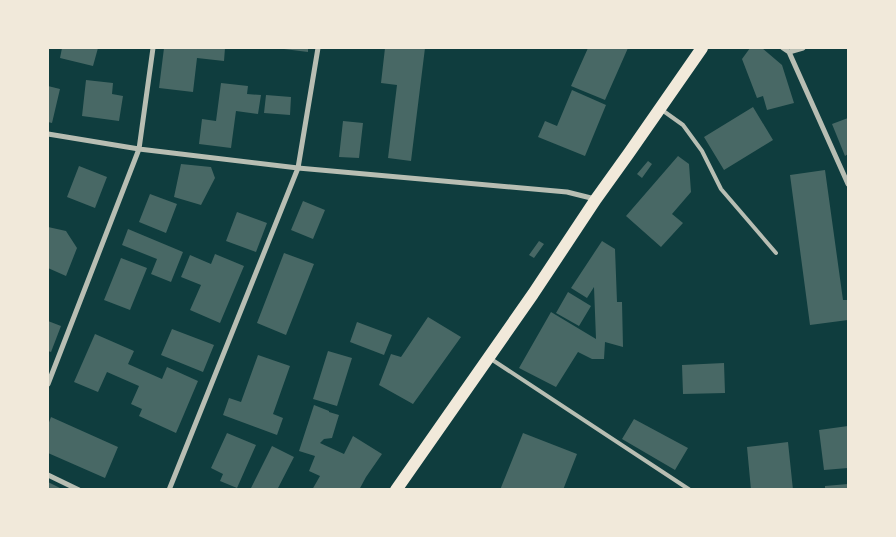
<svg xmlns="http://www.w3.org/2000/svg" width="896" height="537" viewBox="0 0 896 537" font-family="Mulish,sans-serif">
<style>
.building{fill:#486865}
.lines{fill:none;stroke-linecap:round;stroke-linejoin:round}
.service{stroke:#b8beb3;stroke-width:4}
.minor{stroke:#b8beb3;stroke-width:5}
.primary{stroke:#f1e9da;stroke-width:12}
</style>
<rect width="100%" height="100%" fill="#0f3d3e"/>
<!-- building -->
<path class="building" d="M 62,48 L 98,48 L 93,66 L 60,58 Z
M 164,48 L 225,48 L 224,61 L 197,58 L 193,92 L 159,88 Z
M 284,48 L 308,48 L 308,52 L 284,49 Z
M 385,48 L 425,48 L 411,161 L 388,158 L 397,85 L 381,83 Z
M 588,48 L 628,48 L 605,100 L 571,86 Z
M 750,48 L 762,48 L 782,65 L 794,103 L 767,110 L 763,96 L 757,98 L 742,59 Z
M 86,80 L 113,83 L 112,94 L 123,96 L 119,121 L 82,116 Z
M 221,83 L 248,86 L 247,94 L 261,95 L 258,114 L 236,111 L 231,148 L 199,144 L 202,119 L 216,121 Z
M 48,86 L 60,89 L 52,123 L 48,122 Z
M 572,90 L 606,105 L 585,156 L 538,137 L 545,121 L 557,126 Z
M 266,95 L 291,97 L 290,115 L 264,113 Z
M 753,107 L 773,140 L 724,170 L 704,137 Z
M 848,118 L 848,154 L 845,156 L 832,124 Z
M 343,121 L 363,123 L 359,158 L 339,157 Z
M 678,156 L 689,164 L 691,192 L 672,214 L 683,223 L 661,247 L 626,216 Z
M 648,161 L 652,164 L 642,178 L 637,174 Z
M 181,164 L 211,167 L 215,178 L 201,205 L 174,197 Z
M 79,166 L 107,177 L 95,208 L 67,197 Z
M 825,170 L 843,300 L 848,300 L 848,320 L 810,325 L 790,175 Z
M 150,194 L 177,204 L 166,233 L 139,222 Z
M 303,201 L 325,210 L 313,239 L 291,230 Z
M 237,212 L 267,223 L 256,252 L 226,241 Z
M 48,227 L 66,231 L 77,248 L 66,276 L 48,268 Z
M 128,229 L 183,252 L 171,282 L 151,274 L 157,259 L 122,245 Z
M 539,241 L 544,244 L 534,258 L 529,255 Z
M 602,241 L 615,249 L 617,302 L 622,302 L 623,347 L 605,342 L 604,359 L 592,359 L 578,352 L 556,387 L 519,368 L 551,312 L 596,339 L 594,287 L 587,298 L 571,288 Z
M 284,253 L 314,264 L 286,335 L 257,323 Z
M 215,254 L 244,266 L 220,323 L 190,310 L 201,285 L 181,277 L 190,255 L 211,264 Z
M 121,258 L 147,268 L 130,310 L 104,300 Z
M 568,292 L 591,306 L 579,326 L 556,313 Z
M 428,317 L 461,337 L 413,404 L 379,385 L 391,354 L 401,357 Z
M 48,321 L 61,326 L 51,352 L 48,351 Z
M 357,322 L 392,335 L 384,355 L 350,342 Z
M 172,329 L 214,345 L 203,372 L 161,355 Z
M 95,334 L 134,351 L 128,364 L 162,379 L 167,367 L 198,381 L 176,433 L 139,416 L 142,409 L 131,404 L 139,386 L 107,372 L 98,392 L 74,382 Z
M 328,351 L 352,358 L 337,406 L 313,399 Z
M 258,355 L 290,366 L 273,414 L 283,418 L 277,435 L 223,415 L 229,398 L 241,402 Z
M 724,363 L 725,393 L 683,394 L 682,365 Z
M 314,405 L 329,411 L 329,412 L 339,415 L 332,438 L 324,439 L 320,443 L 344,454 L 353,436 L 382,454 L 366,477 L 359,490 L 312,490 L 320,476 L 309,471 L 315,456 L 299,451 Z
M 51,417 L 118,447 L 105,478 L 48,453 L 48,425 Z
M 634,419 L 688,448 L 675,470 L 622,439 Z
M 848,426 L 848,468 L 824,470 L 819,430 Z
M 227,433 L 256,445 L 237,488 L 220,481 L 223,474 L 211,468 Z
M 523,433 L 577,454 L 563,490 L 500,490 Z
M 788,442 L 793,490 L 751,490 L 747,447 Z
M 272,446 L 294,457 L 277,490 L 250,490 Z
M 48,482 L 64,490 L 48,490 Z
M 848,484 L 848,490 L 825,490 L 825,486 Z"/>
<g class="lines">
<!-- service -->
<path class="service" d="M 662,110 L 683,125 L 702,151 L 721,189 L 776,253
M 491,359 L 690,490"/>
<!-- minor -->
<path class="minor" d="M 783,48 L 789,52 L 848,184
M 789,52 L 803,48
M 48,134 L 139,149 L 298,168 L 567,192 L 595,199
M 48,384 L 139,149 L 153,48
M 48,475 L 79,490
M 169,490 L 298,168 L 318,48"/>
<!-- primary -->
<path class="primary" d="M 396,490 L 533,294 L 596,199 L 629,153 L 702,48"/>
</g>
<!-- border -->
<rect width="896" height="537" fill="none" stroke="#f1e9da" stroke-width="98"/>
</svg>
